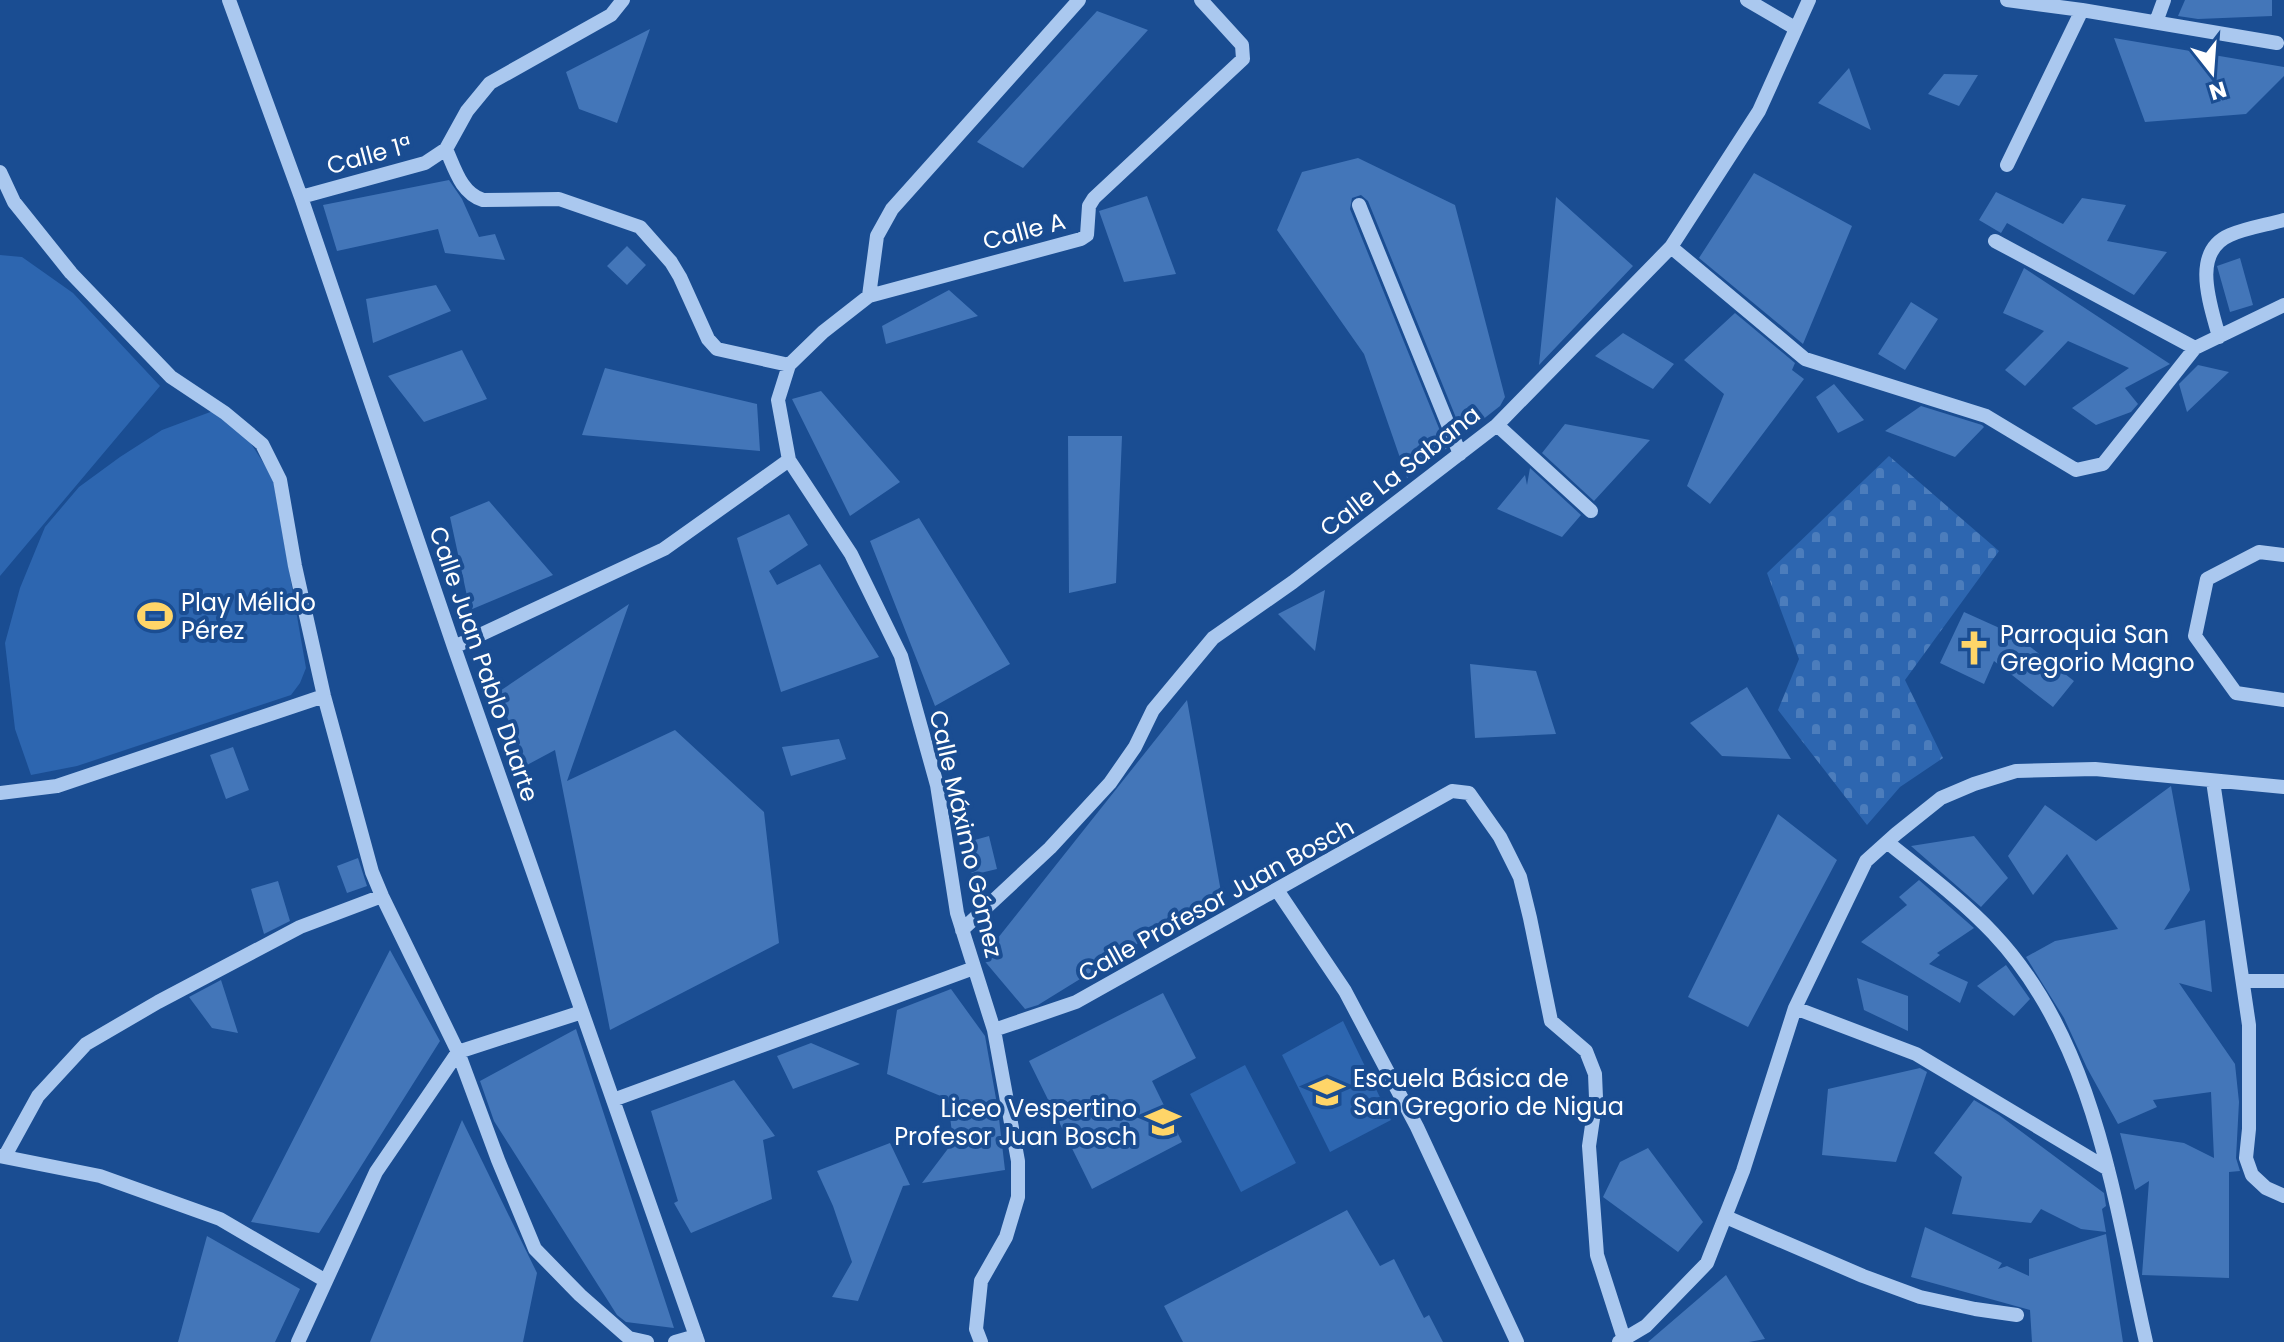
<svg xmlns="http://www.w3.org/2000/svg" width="2284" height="1342" viewBox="0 0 2284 1342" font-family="Poppins,sans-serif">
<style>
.cemetery{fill:url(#cemetery-stones)}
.pitch{fill:#2d66b0}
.building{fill:#4376b9}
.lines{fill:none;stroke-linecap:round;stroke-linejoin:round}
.minor{stroke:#aac8ef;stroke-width:14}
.labels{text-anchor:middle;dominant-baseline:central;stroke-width:8;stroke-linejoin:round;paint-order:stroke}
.street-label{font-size:24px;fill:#fff;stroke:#1a4d92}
.poi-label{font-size:24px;fill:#fff;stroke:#1a4d92;text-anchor:start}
</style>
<defs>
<pattern id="cemetery-stones" width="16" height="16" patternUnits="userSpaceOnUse" patternTransform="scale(2)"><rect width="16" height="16" fill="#2d66b0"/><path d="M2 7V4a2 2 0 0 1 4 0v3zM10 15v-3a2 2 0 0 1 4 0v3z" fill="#4c7dbc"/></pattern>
</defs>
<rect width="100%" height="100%" fill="#1a4d92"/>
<!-- cemetery -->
<path class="cemetery" d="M 1889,456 L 1999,551 L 1905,680 L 1943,758 L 1900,787 L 1867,825 L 1778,710 L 1799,659 L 1767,573 Z"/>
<!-- pitch -->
<path class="pitch" d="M 0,255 L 22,257 L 73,293 L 160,386 L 0,576 Z
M 213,411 L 250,442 L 273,478 L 306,668 L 300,683 L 291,695 L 77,766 L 31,775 L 15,729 L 5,643 L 20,588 L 45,527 L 79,487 L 120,457 L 162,430 Z
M 1343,1021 L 1391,1120 L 1330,1152 L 1282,1055 Z
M 1245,1065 L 1296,1163 L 1241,1192 L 1190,1094 Z"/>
<!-- building -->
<path class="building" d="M 2185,0 L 2272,0 L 2272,16 L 2198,19 L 2178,16 Z
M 1097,11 L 1148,30 L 1023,168 L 977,142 Z
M 650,29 L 617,123 L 579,109 L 566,72 Z
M 2114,38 L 2284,67 L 2284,76 L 2246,114 L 2145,122 Z
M 1849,68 L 1871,130 L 1818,103 Z
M 1944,74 L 1978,75 L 1959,106 L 1928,94 Z
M 1358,158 L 1455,205 L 1505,397 L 1500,406 L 1463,435 L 1368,201 L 1361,195 L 1352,198 L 1350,209 L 1447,448 L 1407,478 L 1364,354 L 1277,230 L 1302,172 Z
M 1754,173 L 1852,226 L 1803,344 L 1699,258 Z
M 449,180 L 462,199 L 479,237 L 495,234 L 505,260 L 445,253 L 438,229 L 337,251 L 323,205 Z
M 1996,192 L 2063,224 L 2082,198 L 2126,205 L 2107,241 L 2167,252 L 2134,295 L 2007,223 L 2001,233 L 1979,220 Z
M 1147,196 L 1176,274 L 1124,282 L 1099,211 Z
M 1556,197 L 1633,266 L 1539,365 Z
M 627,246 L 646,265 L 627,285 L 607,266 Z
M 2240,258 L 2253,305 L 2230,312 L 2217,266 Z
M 2024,268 L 2170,364 L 2125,388 L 2138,404 L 2131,412 L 2096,425 L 2072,408 L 2129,368 L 2068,341 L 2025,386 L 2005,370 L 2044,331 L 2003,313 Z
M 436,285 L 451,311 L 373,343 L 366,299 Z
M 949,290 L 978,316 L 886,344 L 882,326 Z
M 1911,302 L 1938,319 L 1905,370 L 1878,354 Z
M 1735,313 L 1795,363 L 1792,370 L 1804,379 L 1710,504 L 1687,486 L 1724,394 L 1684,360 Z
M 1623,333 L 1674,364 L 1653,389 L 1595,356 Z
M 462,350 L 487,399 L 424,422 L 388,376 Z
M 2198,365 L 2229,372 L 2187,412 L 2179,384 Z
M 605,368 L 757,404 L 760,451 L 582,435 Z
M 1834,384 L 1864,420 L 1838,433 L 1816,397 Z
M 821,391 L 900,482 L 850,516 L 792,399 Z
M 1921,406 L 1982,425 L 1984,427 L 1955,457 L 1885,431 Z
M 1565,424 L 1650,440 L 1594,501 L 1542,453 Z
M 1068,436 L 1122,436 L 1116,583 L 1069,593 Z
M 1530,468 L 1581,515 L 1562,537 L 1497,509 L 1525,475 L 1527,485 Z
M 489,501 L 553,575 L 470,610 L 450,517 Z
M 789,514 L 808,545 L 769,571 L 777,585 L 820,564 L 879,657 L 781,692 L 737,538 Z
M 919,518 L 1010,664 L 935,706 L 870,541 Z
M 1325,590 L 1315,651 L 1278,614 Z
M 629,604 L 567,781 L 675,730 L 764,812 L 779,943 L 610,1030 L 555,750 L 527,765 L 497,693 Z
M 1964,612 L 2015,635 L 2074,681 L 2053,707 L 1994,661 L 1984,684 L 1940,663 Z
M 1470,664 L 1536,671 L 1556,734 L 1475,738 Z
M 1747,687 L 1791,759 L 1722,756 L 1690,723 Z
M 1187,700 L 1221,892 L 1038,1005 L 1025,1009 L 982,958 Z
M 839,739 L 846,759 L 791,776 L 782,747 Z
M 233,747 L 249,790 L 226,799 L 210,755 Z
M 2171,786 L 2190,890 L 2164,930 L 2205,920 L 2212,992 L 2179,983 L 2235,1064 L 2239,1102 L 2236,1158 L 2240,1171 L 2229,1172 L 2229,1278 L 2142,1275 L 2149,1181 L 2135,1190 L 2120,1133 L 2184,1143 L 2214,1158 L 2211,1092 L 2153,1100 L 2157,1107 L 2118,1124 L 2087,1068 L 2064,1018 L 2026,957 L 2055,941 L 2118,929 L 2067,854 L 2033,895 L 2008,856 L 2045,805 L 2096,841 Z
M 1778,814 L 1837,860 L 1748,1027 L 1688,997 Z
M 989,836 L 997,869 L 972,875 L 964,843 Z
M 1974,836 L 2008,878 L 1981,907 L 1911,846 Z
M 358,858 L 367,886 L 347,893 L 337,866 Z
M 1919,880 L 1974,928 L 1937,953 L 1940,955 L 1929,964 L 1968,982 L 1960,1003 L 1861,942 L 1907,905 L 1899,897 Z
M 278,881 L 290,921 L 264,934 L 251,889 Z
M 390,950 L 440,1041 L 319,1233 L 251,1222 Z
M 2006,965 L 2030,999 L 2014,1016 L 1977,986 Z
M 1857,978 L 1908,996 L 1908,1031 L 1864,1010 Z
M 221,980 L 238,1033 L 212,1028 L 189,997 Z
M 951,989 L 985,1036 L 998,1110 L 1005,1170 L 922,1183 L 953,1142 L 948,1099 L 887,1074 L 897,1010 Z
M 1163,993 L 1196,1058 L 1152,1081 L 1182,1142 L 1092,1189 L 1029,1061 Z
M 576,1029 L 600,1102 L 674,1328 L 626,1322 L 617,1315 L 494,1121 L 480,1081 Z
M 811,1043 L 860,1064 L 793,1089 L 777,1056 Z
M 1920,1068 L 1927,1072 L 1896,1162 L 1822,1155 L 1828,1089 Z
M 734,1080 L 775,1136 L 763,1140 L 772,1199 L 691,1233 L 674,1203 L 678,1201 L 651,1111 Z
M 1974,1100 L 1999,1115 L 2104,1193 L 2106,1206 L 2102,1209 L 2106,1232 L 2081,1229 L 2041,1209 L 2031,1223 L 1952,1214 L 1962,1177 L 1934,1153 Z
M 462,1120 L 537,1273 L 523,1342 L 370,1342 Z
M 890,1143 L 910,1185 L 903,1186 L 858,1301 L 832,1297 L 852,1262 L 833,1206 L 817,1171 Z
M 1648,1148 L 1703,1222 L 1678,1252 L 1603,1197 L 1620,1162 Z
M 1347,1210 L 1380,1266 L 1394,1259 L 1424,1318 L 1429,1315 L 1443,1342 L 1183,1342 L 1164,1306 Z
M 1925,1227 L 2002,1263 L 1998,1269 L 2007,1266 L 2029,1276 L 2029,1259 L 2106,1234 L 2123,1342 L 2032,1342 L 2030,1310 L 1911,1277 Z
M 207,1236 L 300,1289 L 275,1342 L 178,1342 Z
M 1726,1275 L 1765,1339 L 1749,1342 L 1648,1342 Z"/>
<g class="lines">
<!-- minor -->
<path class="minor" d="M 229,0 L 301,197 L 454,647 L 698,1342
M 1747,0 L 1795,28
M 2007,0 L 2082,10 L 2277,43
M 2156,22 L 2164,0
M 446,149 C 455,169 461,193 483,200 L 559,199 L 640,227 L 671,262 L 680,277 L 708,339 L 717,349 L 789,365
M 2007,165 L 2082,10
M 0,172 L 14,202 L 71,273 L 171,377 L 225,413 L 262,444 L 280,480 L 295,566 L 324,696 L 372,872 L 382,896 L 458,1052 L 498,1160 L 535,1249 L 580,1295 L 629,1338 L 647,1342
M 301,197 L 425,163 L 446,149 L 467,111 L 490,83 L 611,15 L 623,0
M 1359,205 L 1460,454
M 1995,241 L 2195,348
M 1671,247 L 1805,359 L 1986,416 L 2076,470 L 2103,464 L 2195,348 L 2284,305
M 869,296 L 877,236 L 892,209 L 1079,0
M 2219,337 C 2211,306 2190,252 2230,235 C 2246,228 2266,225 2284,220
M 1497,425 L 1591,511
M 2284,555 L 2259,552 L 2207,579 L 2195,636 L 2236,693 L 2284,700
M 454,647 L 664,549 L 789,460
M 2213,781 L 2249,1025 L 2249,1129 L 2246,1158 L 2252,1175 L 2266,1188 L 2284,1196
M 0,793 L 57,786 L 324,696
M 1887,842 C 1923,871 1961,899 1993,933 C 2096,1042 2114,1202 2146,1342
M 1277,890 L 1345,991 L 1417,1127 L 1517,1342
M 962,930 L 1050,848 L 1110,783 L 1135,747 L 1153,710 L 1213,638 L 1293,582 L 1497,425 L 1671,247 L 1759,111 L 1809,0
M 2243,981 L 2284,981
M 1795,1008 L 1916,1054 L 2108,1169
M 994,1030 L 1076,1002 L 1452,791 L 1469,793 L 1500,837 L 1520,877 L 1530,918 L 1551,1021 L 1586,1051 L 1595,1074 L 1596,1098 L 1589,1146 L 1597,1255 L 1624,1339
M 613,1100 L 974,968
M 0,1156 L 100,1176 L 220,1219 L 326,1281
M 5,1156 L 38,1096 L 86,1044 L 158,1002 L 300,927 L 382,896
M 1726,1217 L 1863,1276 L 1920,1297 L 1975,1309 L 2017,1315
M 298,1342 L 376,1172 L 458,1052 L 582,1012
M 675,1342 L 696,1336
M 981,1342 L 976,1329 L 981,1281 L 1006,1237 L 1018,1197 L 1018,1161 L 994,1030 L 957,913 L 937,785 L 901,656 L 851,554 L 789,460 L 778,400 L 789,365 L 823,332 L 869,296 L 1081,239 L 1087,235 L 1089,206 L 1094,198 L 1243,59 L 1242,45 L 1201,0
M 1619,1342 L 1646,1326 L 1707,1263 L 1743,1171 L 1795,1008 L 1866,861 L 1896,834 L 1941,798 L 1974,784 L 2016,771 L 2095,769 L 2284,787"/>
</g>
<!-- icons -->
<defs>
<g id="stadium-bare" transform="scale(2.76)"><path d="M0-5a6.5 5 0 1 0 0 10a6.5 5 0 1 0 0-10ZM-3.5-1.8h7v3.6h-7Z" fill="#ffd568" stroke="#1a4d92" stroke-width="2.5" paint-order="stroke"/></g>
<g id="church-bare" transform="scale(2.76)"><path d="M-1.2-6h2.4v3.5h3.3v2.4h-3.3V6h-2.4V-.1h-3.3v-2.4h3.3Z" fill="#ffd568" stroke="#1a4d92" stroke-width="2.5" paint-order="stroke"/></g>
<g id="school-bare" transform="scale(2.76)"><path d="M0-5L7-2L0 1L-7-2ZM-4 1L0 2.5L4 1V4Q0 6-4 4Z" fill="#ffd568" stroke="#1a4d92" stroke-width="2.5" paint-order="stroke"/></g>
</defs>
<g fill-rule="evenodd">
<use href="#stadium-bare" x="155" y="616"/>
<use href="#church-bare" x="1974" y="648"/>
<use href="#school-bare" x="1327" y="1092"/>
<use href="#school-bare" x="1163" y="1122"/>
</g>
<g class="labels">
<!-- street labels -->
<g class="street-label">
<text transform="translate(369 155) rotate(-15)">Calle 1ª</text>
<text transform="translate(1024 231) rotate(-15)">Calle A</text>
<text transform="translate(1400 471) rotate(-38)">Calle La Sabana</text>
<text transform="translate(484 664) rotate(71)">Calle Juan Pablo Duarte</text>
<text transform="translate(966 834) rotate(77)">Calle Máximo Gómez</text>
<text transform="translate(1216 900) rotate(-29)">Calle Profesor Juan Bosch</text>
</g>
<!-- poi labels -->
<g class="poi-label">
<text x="181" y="602">Play Mélido<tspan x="181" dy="28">Pérez</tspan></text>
<text x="2000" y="634">Parroquia San<tspan x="2000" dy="28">Gregorio Magno</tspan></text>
<text x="1353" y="1078">Escuela Básica de<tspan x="1353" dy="28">San Gregorio de Nigua</tspan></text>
<text x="1137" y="1108" text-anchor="end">Liceo Vespertino<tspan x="1137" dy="28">Profesor Juan Bosch</tspan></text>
</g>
</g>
<!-- north arrow -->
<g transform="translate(2212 72) rotate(163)" stroke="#1a4d92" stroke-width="6" paint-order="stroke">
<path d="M0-6L14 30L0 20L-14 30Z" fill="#ffffff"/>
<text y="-12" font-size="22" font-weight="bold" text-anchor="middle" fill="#ffffff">N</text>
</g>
</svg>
